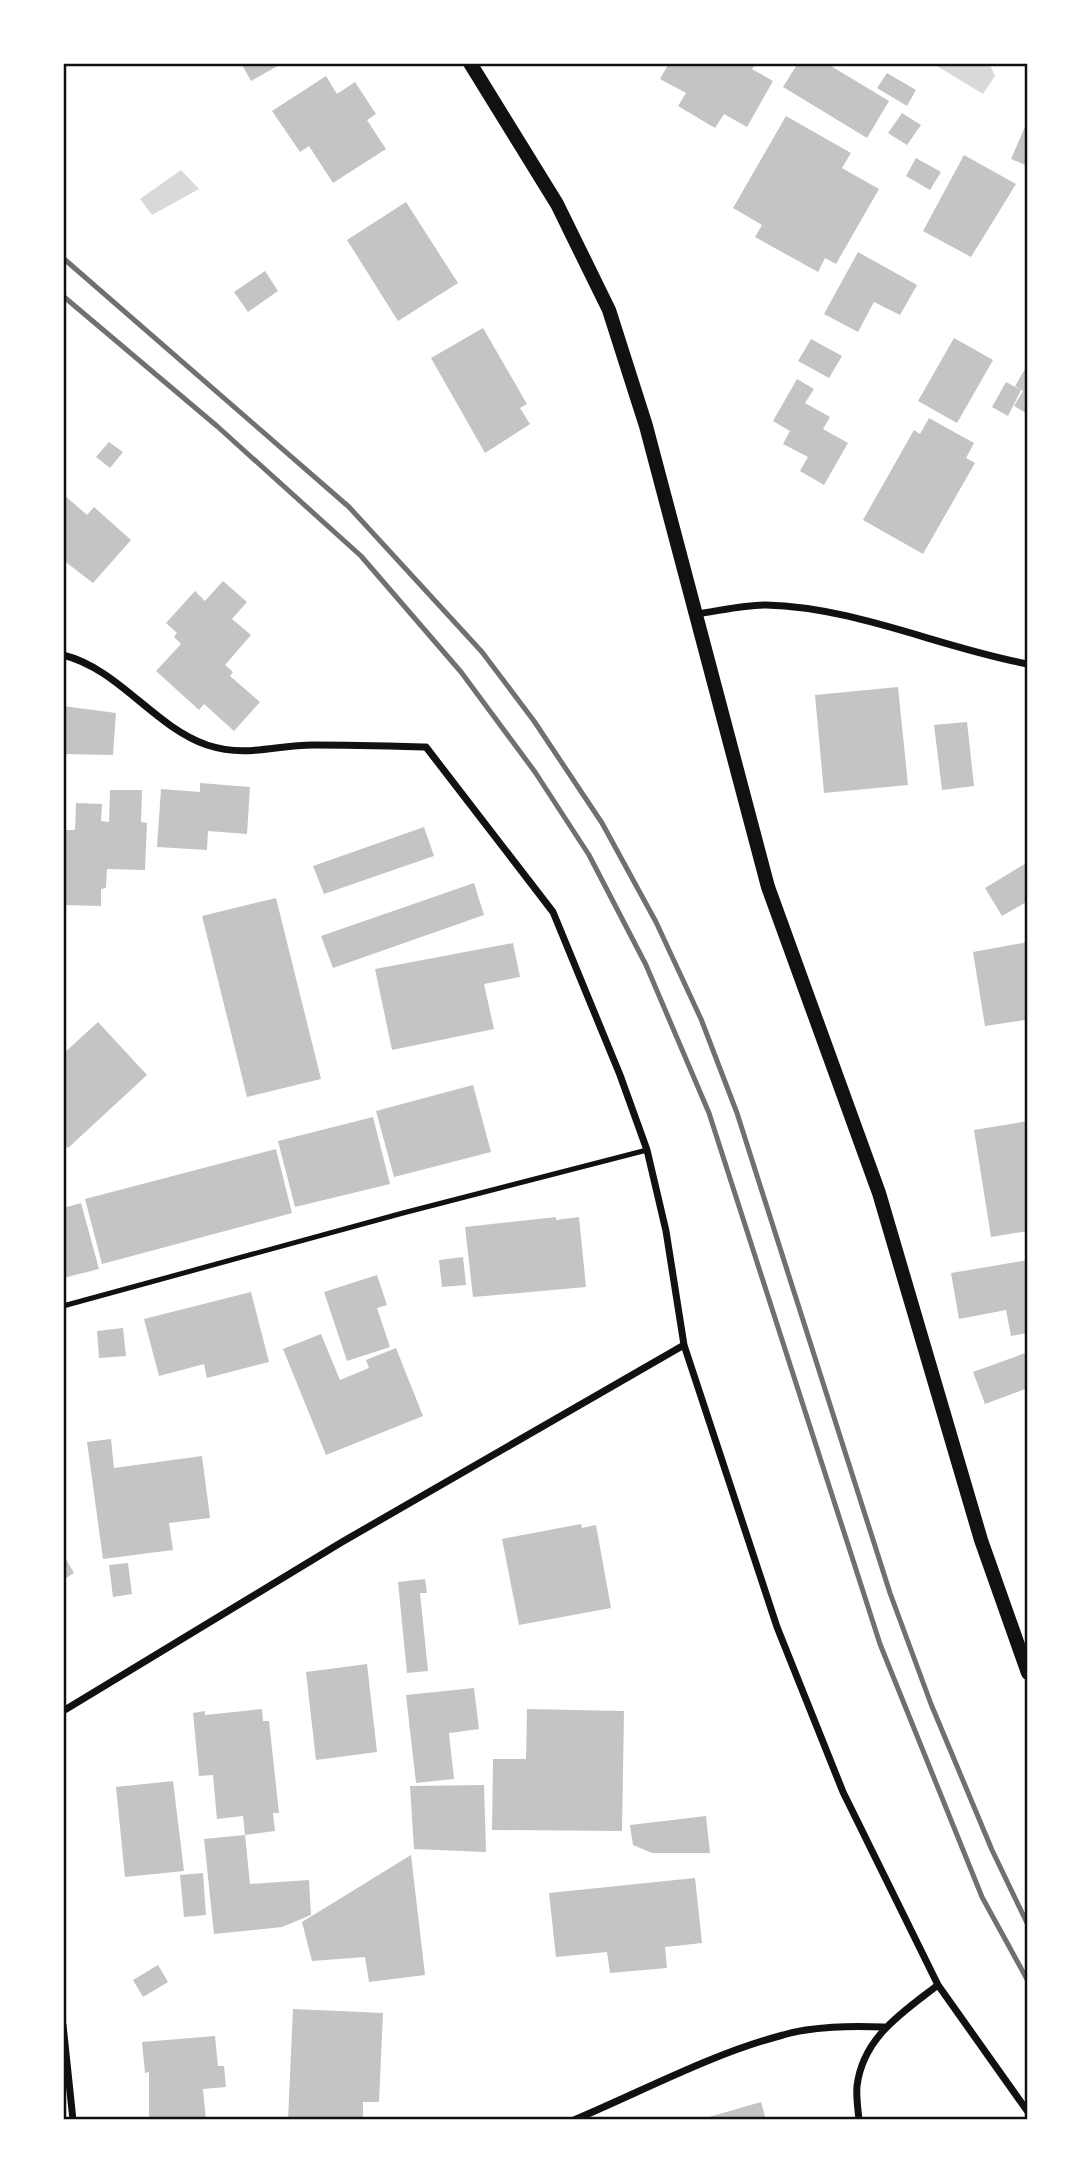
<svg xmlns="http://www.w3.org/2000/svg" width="1091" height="2183" viewBox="0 0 1091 2183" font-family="'DM Sans',sans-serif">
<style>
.water{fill:#d9d9d9}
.building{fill:#c4c4c4}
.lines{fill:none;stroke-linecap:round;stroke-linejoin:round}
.service{stroke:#111;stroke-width:5}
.minor{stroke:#111;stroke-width:7}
.secondary{stroke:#111;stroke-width:14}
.rail{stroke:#707070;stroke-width:5}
.neatline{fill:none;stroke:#111;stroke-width:2.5}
</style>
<rect width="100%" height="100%" fill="#fff"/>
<!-- water -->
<path class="water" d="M 939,63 L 989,63 L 995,76 L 983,94 L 937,66 Z
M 181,170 L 199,189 L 152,215 L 140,199 Z"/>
<!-- building -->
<path class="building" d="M 241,63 L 283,63 L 251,81 Z
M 669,63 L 756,63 L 752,69 L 773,81 L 747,127 L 724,114 L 715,128 L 678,106 L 686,93 L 660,79 Z
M 798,63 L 826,63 L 889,101 L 867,138 L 783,87 Z
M 887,73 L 916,90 L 907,106 L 877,88 Z
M 326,76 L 337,94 L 355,82 L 376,114 L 367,120 L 386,149 L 333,183 L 309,146 L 300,152 L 272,111 Z
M 902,113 L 921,125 L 907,145 L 888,133 Z
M 786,116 L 851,153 L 842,168 L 879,189 L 836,264 L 825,258 L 818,272 L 755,237 L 762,225 L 733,208 Z
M 1028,120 L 1028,166 L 1011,159 Z
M 964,155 L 1016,184 L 971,257 L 923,231 Z
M 916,158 L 941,172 L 930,190 L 906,176 Z
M 406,202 L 458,283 L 398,321 L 347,240 Z
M 858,252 L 917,285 L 900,315 L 874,302 L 858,332 L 824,314 Z
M 265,271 L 278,291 L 248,312 L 234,292 Z
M 483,328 L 527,404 L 520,408 L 530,424 L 485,453 L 431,358 Z
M 954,338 L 993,360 L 957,423 L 918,401 Z
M 811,339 L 842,356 L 829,378 L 798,361 Z
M 1025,369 L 1028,371 L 1028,414 L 1014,406 L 1023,391 L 1015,386 Z
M 797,379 L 814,389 L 805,403 L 830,417 L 823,429 L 848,443 L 824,485 L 800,471 L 808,457 L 783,444 L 790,431 L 773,421 Z
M 1006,382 L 1021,390 L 1008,416 L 992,407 Z
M 929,418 L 974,443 L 966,458 L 975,463 L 923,554 L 863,520 L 914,430 L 920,434 Z
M 109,442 L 123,452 L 110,468 L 96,457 Z
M 63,494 L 87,515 L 94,507 L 131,540 L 93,583 L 63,560 Z
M 223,581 L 247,602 L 232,619 L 251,635 L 225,665 L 233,672 L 230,676 L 260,702 L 234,731 L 204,704 L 199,710 L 156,671 L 181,644 L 174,637 L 177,633 L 166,623 L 195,591 L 205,601 Z
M 898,687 L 908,785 L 824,793 L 815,695 Z
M 63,706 L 116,713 L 113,755 L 63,754 Z
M 967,722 L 974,786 L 942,790 L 934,725 Z
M 200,783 L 250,787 L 247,834 L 208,831 L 207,850 L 157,847 L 161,789 L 200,792 Z
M 110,790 L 142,790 L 141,822 L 147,823 L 145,870 L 107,869 L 106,888 L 101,889 L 101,906 L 63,905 L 63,830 L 75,830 L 76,803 L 102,804 L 101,821 L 109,822 Z
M 424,827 L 434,856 L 324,894 L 313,866 Z
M 1028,862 L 1028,901 L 1002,916 L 985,888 Z
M 474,883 L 484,915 L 333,968 L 321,936 Z
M 276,898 L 321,1079 L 247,1097 L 202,916 Z
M 1028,942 L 1028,1028 L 1025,1020 L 985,1026 L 973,952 Z
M 513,943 L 520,977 L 484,984 L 494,1029 L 392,1050 L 375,969 Z
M 98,1022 L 147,1075 L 68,1148 L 63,1142 L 63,1054 Z
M 473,1085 L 491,1152 L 394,1177 L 376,1111 Z
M 373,1117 L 390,1184 L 295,1207 L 278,1141 Z
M 1028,1121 L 1028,1231 L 991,1237 L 974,1130 Z
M 276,1149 L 292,1213 L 102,1264 L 85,1199 Z
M 81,1203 L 99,1269 L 63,1278 L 63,1208 Z
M 556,1217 L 556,1220 L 579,1217 L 586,1287 L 473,1297 L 465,1227 Z
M 463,1257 L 466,1285 L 442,1287 L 439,1260 Z
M 1028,1260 L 1028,1333 L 1011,1336 L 1006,1310 L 959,1319 L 951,1273 Z
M 377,1275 L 387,1305 L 377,1308 L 390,1347 L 347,1361 L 324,1292 Z
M 251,1292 L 269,1362 L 207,1378 L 204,1364 L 159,1376 L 144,1319 Z
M 123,1328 L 126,1356 L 99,1358 L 97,1331 Z
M 321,1334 L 340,1380 L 369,1368 L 366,1360 L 396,1348 L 423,1416 L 326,1455 L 283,1349 Z
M 1028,1352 L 1028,1388 L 985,1404 L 973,1372 Z
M 111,1439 L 114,1468 L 202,1456 L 210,1518 L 169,1523 L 173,1550 L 103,1559 L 87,1442 Z
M 581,1524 L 582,1528 L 596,1525 L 611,1608 L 519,1625 L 502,1539 Z
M 63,1554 L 74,1573 L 63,1580 Z
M 128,1563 L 132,1594 L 113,1597 L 109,1565 Z
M 425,1579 L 427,1593 L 420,1593 L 428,1671 L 407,1673 L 398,1582 Z
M 367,1664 L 377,1752 L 316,1760 L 306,1672 Z
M 474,1688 L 479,1729 L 449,1733 L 454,1779 L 416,1783 L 406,1695 Z
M 262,1709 L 263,1721 L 269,1721 L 279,1813 L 273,1813 L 275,1831 L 245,1835 L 243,1816 L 217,1819 L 213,1775 L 199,1776 L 193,1713 L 205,1711 L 205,1715 Z
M 527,1709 L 624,1711 L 622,1831 L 492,1830 L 493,1759 L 526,1759 Z
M 173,1781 L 184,1871 L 125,1877 L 116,1787 Z
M 484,1785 L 486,1852 L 414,1849 L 410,1786 Z
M 706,1816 L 710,1853 L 652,1853 L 633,1845 L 630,1825 Z
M 245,1835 L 250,1884 L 309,1880 L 311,1915 L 282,1927 L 214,1934 L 204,1839 Z
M 411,1855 L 425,1975 L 369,1982 L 365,1957 L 312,1961 L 302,1922 Z
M 203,1873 L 206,1915 L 184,1917 L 180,1875 Z
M 695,1878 L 702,1943 L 665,1947 L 667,1968 L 610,1973 L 607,1952 L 556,1957 L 549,1893 Z
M 158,1965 L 168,1982 L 143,1997 L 133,1980 Z
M 293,2009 L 383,2013 L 379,2102 L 363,2102 L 363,2120 L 288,2120 Z
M 215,2036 L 218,2066 L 224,2066 L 226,2087 L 203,2089 L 206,2120 L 149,2120 L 149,2072 L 145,2073 L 142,2042 Z
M 761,2102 L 766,2120 L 703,2120 L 702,2119 Z"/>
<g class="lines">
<!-- service -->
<path class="service" d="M 63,1306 L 403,1213 L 647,1150"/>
<!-- minor -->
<path class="minor" d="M 696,614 C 719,611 743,605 766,605 C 855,607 941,648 1028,664
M 63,655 C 119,669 153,726 207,745 C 247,758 274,745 313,745 C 351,745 388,746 426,747 L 553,912 L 620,1075 L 647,1150 L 666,1231 L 684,1345 L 777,1627 L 843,1792 L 938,1985 L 1028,2112
M 63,1711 L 342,1542 L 684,1345
M 63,2025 L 73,2120
M 574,2120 C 643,2091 711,2054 783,2035 C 814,2026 851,2026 884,2027
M 859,2120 C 858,2109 856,2097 857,2086 C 863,2037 903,2012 938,1985"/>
<!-- secondary -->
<path class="secondary" d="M 470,63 L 557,204 L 609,310 L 646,426 L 768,887 L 879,1193 L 981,1540 L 1028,1673"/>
<!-- rail -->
<path class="rail" d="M 63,258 L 349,507 L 482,652 L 534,721 L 602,823 L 656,922 L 701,1019 L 737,1113 L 890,1593 L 931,1704 L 992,1850 L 1028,1925
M 63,296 L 218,427 L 361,556 L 461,672 L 535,772 L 589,855 L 646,965 L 709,1113 L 880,1644 L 982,1897 L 1028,1981"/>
</g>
<!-- border -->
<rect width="1091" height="2183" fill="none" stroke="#ffffff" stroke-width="130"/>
<rect x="65" y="65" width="961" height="2053" class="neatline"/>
</svg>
